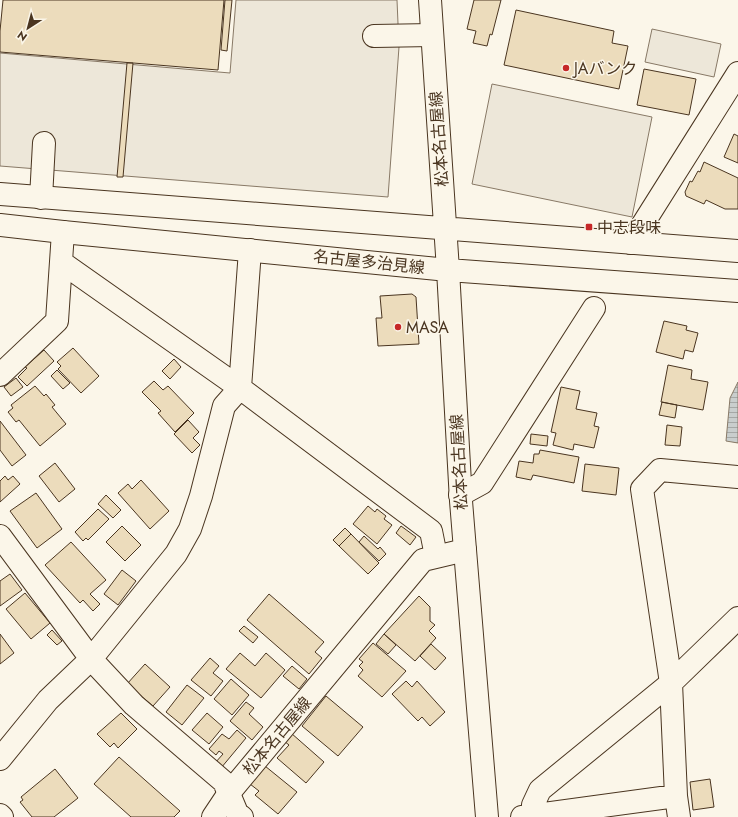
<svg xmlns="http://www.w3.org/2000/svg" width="738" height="817" viewBox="0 0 738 817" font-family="Jost,'Noto Sans JP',sans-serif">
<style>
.parking{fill:#ede7d9;stroke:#887966}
.water{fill:url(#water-rules);stroke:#887966}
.building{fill:#ecdcbc;stroke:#4a3520}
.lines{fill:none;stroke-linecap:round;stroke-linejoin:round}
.minor-casing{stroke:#4a3520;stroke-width:24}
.major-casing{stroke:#4a3520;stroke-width:24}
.minor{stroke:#fbf6e9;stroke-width:22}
.major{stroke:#fbf6e9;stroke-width:22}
.poi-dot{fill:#c62828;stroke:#fbf6e9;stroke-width:1.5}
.labels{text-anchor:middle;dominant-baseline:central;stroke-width:3;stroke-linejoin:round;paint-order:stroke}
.poi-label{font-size:16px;fill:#4a3520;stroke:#fbf6e9;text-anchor:start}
.street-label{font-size:16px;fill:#4a3520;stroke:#fbf6e9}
</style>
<defs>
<pattern id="water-rules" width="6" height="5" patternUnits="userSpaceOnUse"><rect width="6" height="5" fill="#c9cecd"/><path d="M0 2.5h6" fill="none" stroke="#a5a8a6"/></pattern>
</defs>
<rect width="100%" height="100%" fill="#fbf6e9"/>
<!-- parking -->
<path class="parking" d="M 236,0 L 397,0 L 399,47 L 388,197 L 0,166 L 0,53 L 230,73 Z
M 652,29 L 721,44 L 714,77 L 645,62 Z
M 492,84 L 652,117 L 632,217 L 472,184 Z"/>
<!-- water -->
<path class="water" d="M 738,382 L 738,443 L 726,441 L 730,398 Z"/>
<!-- building -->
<path class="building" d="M 3,0 L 224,0 L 218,70 L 0,52 L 0,31 Z
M 225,0 L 232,0 L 227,51 L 221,50 Z
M 474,0 L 501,0 L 492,35 L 490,34 L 487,46 L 473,43 L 476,31 L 467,29 Z
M 516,10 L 614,31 L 612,43 L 628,46 L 619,89 L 504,65 Z
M 127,63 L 133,63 L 123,177 L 117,177 Z
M 644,69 L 696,79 L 689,115 L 637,105 Z
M 734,134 L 738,136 L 738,163 L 724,157 Z
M 704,162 L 738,178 L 738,209 L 725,209 L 706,200 L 704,204 L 686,196 L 685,192 L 690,181 L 692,182 L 698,171 L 700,172 Z
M 412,294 L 416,297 L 419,344 L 378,346 L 376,318 L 382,318 L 380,296 Z
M 664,321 L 687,326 L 686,330 L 698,333 L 693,352 L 685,350 L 683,359 L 656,352 Z
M 73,348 L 99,376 L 81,393 L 58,369 L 61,366 L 57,362 Z
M 44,350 L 54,361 L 27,386 L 18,377 L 27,368 L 25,367 Z
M 174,359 L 181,367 L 170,379 L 162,371 Z
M 668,365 L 692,370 L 691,379 L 708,382 L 703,410 L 661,402 Z
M 57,370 L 70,383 L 63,389 L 51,376 Z
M 16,378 L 23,387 L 11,396 L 4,387 Z
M 154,381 L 163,390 L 168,386 L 194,413 L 175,432 L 158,413 L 161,411 L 142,392 Z
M 35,386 L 44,396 L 46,394 L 55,405 L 52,407 L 66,424 L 40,446 L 19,420 L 16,422 L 8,412 L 13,408 L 11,405 Z
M 561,387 L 580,391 L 576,409 L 597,413 L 594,426 L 599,427 L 594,448 L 574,444 L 573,450 L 553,445 L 556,433 L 551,432 Z
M 662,402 L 677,405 L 675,418 L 659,415 Z
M 188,420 L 199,432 L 193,438 L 200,445 L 192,453 L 174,434 Z
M 0,421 L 26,455 L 12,466 L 0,450 Z
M 667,425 L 682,427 L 680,446 L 665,445 Z
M 531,434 L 548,436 L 547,446 L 530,444 Z
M 540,450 L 579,457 L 574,483 L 533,475 L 531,480 L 516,477 L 519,461 L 533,463 L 534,454 L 539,454 Z
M 55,463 L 75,489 L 59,502 L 39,476 Z
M 585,464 L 619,468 L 616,495 L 582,491 Z
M 5,476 L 8,480 L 13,476 L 20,484 L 0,502 L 0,481 Z
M 141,480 L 169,511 L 150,529 L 118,493 L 128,484 L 132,489 Z
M 36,493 L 62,529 L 37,548 L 10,511 Z
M 106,495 L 121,510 L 113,518 L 98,504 Z
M 368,506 L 375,512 L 377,509 L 386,516 L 384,519 L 392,525 L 377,544 L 353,524 Z
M 98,509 L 109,519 L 88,540 L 86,538 L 83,541 L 75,532 Z
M 122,526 L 141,545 L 125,561 L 106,542 Z
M 401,526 L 416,537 L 410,545 L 396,533 Z
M 345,528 L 351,534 L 339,546 L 333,540 Z
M 351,534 L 379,563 L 368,574 L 339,546 Z
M 364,536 L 378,549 L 380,547 L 386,554 L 379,561 L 359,542 Z
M 71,542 L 106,580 L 90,594 L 100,604 L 93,611 L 83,600 L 80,603 L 45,565 Z
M 122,570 L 136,581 L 118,605 L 104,594 Z
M 10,574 L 22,590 L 0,606 L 0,581 Z
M 25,593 L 50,623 L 31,639 L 6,609 Z
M 269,594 L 324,642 L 315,652 L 322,658 L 309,674 L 247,620 Z
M 419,596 L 430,607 L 430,621 L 435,625 L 429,631 L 436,638 L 415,661 L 384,634 Z
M 244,626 L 258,637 L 253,643 L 239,631 Z
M 52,630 L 62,641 L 57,645 L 47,635 Z
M 0,634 L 14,653 L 0,664 Z
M 384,634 L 396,645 L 388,654 L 376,644 Z
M 373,643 L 406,671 L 382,697 L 358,676 L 363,670 L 359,666 L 363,662 L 359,659 Z
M 431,644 L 446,658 L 435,670 L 420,656 Z
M 240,653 L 255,666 L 266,653 L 285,670 L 261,698 L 226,669 Z
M 210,658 L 219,666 L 213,673 L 223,681 L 211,696 L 191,680 Z
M 145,664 L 170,687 L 153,706 L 127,684 Z
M 292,666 L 307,679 L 299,689 L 283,676 Z
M 231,679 L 249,695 L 232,715 L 214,699 Z
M 406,681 L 412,687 L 417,681 L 445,712 L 430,726 L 422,717 L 418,721 L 392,694 Z
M 187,685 L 204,698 L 182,725 L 166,712 Z
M 326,696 L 363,727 L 338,756 L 302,726 Z
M 246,702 L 254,708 L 249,714 L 263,727 L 252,740 L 230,721 Z
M 121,713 L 137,729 L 118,748 L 114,743 L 110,747 L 97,734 Z
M 207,713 L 223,727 L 209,744 L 192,730 Z
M 237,730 L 246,738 L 221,768 L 215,763 L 223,754 L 219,751 L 216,755 L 209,749 L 222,734 L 229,739 Z
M 291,733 L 324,762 L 306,783 L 277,758 L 289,745 L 284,741 Z
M 119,757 L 180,811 L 174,817 L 131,817 L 94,784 Z
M 265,766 L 297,792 L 278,814 L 255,795 L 259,791 L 250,784 Z
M 55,769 L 78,798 L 54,817 L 32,817 L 20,802 L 23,800 L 21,797 Z
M 710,779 L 714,807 L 693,810 L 690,782 Z"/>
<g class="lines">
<!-- minor casing -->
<g class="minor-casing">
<path id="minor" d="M 374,36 L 432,35
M 41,198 L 44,143
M 631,243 L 738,73
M 61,262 L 240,388 L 431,531 L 436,556
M 0,375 L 57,321 L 63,232
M 460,495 L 482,483 L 594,308
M 0,536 L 91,659 L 134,705 L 224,782 L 237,813 L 242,817
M 465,550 L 487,817
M 0,759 L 48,700 L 91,659 L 176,554 L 190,529 L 201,496 L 224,406 L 240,388 L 250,250
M 0,815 L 2,817
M 522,817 L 676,796
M 532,817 L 533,805 L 540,790 L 671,683 L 738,618
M 679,817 L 676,796 L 671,683 L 642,489 L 660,470 L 738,477"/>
</g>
<!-- major casing -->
<g class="major-casing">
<path id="major" d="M 0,194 L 738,251
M 0,225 L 63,232 L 448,270 L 738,291
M 213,817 L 229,793 L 423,560 L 465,550 L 461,501 L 448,270 L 430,0"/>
</g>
<!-- minor -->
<use href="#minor" class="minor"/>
<!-- major -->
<use href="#major" class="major"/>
</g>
<!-- markers -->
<g class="poi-dot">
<circle cx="566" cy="68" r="4"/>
<rect x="585" y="223" width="8" height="8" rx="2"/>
<circle cx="398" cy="327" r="4"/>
</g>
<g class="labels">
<!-- poi labels -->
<g class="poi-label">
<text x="574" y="68">JAバンク</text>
<text x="597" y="227">中志段味</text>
<text x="406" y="327">MASA</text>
</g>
<!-- street labels -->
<g class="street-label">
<text transform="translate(439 139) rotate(-94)">松本名古屋線</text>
<text transform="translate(369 262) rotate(6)">名古屋多治見線</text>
<text transform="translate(459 462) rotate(-93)">松本名古屋線</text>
<text transform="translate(277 736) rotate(-50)">松本名古屋線</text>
</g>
</g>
<!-- north arrow -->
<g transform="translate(28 28) rotate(216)" stroke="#fbf6e9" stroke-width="3" paint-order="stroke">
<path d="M0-3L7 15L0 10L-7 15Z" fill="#4a3520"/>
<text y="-6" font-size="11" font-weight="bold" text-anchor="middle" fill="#4a3520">N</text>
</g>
</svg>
